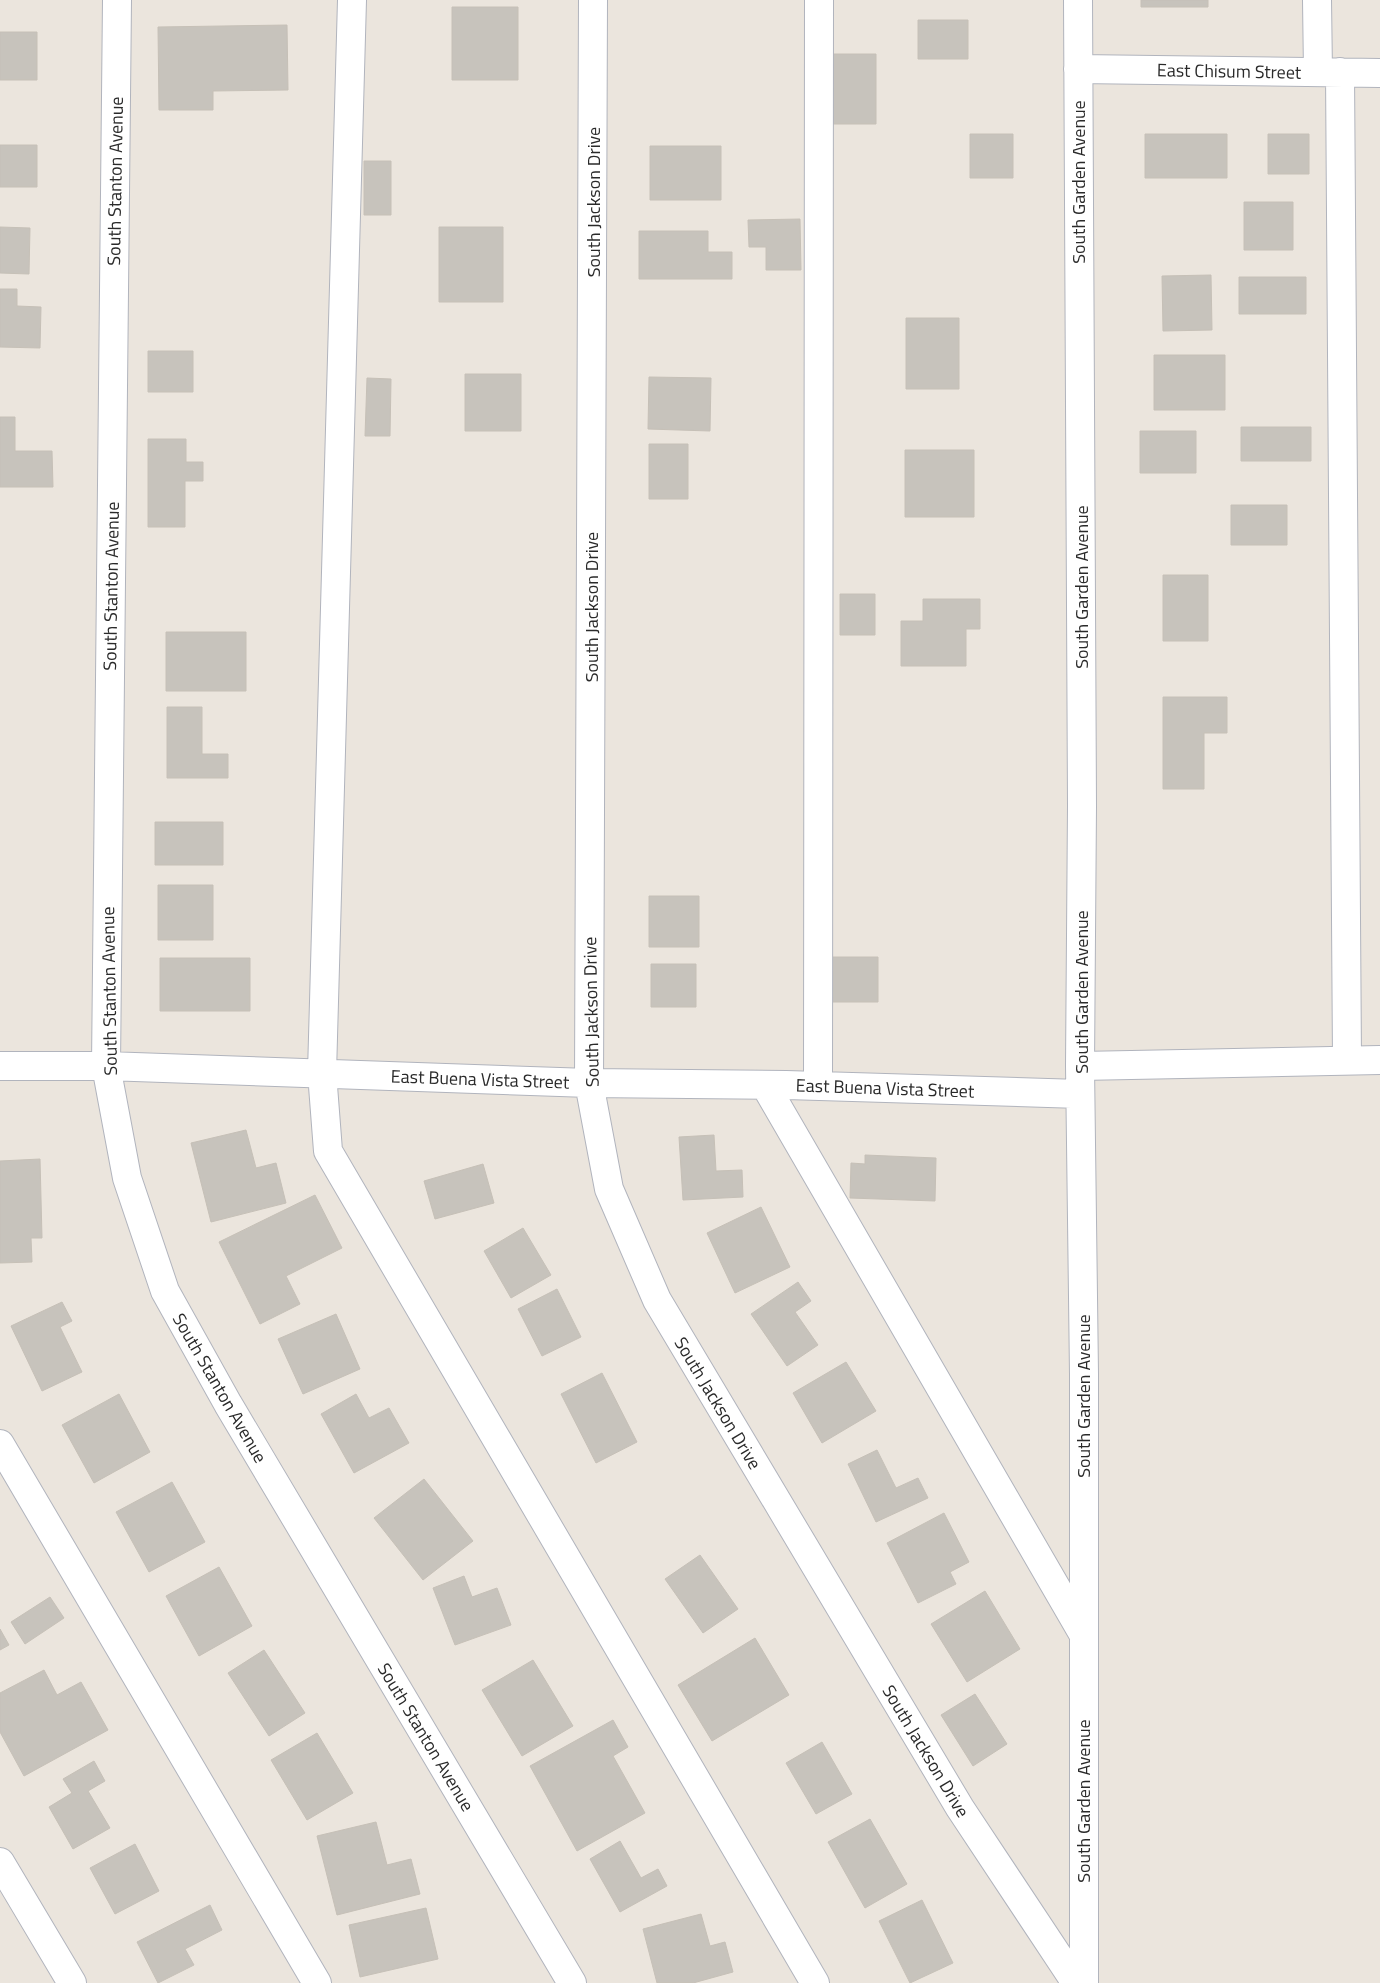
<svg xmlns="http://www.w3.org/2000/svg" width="1380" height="1983" viewBox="0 0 1380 1983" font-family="'Titillium Web',sans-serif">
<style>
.building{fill:#c7c3bc;stroke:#c6c0b7}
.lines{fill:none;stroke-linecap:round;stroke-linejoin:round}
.minor-casing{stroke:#b1b4bd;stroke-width:30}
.minor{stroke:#fff;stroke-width:28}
.labels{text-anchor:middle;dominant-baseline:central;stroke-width:4;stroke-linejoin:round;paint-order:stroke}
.street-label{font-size:18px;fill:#2a2a2a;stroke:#fff}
</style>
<rect width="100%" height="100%" fill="#ebe5dd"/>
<!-- building -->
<path class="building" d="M 1141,0 L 1208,0 L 1208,7 L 1141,7 Z
M 452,7 L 518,7 L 518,80 L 452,80 Z
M 918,20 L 968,20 L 968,59 L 918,59 Z
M 287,25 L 288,90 L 213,91 L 213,110 L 159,110 L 158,27 Z
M 0,32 L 37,32 L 37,80 L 0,80 Z
M 832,54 L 876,54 L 876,124 L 832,124 Z
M 970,134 L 1013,134 L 1013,178 L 970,178 Z
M 1145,134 L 1227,134 L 1227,178 L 1145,178 Z
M 1268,134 L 1309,134 L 1309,174 L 1268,174 Z
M 0,145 L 37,145 L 37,187 L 0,187 Z
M 650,146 L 721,146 L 721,200 L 650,200 Z
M 364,161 L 391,161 L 391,215 L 364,215 Z
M 1244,202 L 1293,202 L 1293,250 L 1244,250 Z
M 800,219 L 801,270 L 766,270 L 766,247 L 749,247 L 748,220 Z
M 0,227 L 30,228 L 29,274 L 0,273 Z
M 439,227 L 503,227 L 503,302 L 439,302 Z
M 639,231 L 708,231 L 708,252 L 732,252 L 732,279 L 639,279 Z
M 1211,275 L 1212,330 L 1163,331 L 1162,276 Z
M 1239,277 L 1306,277 L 1306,314 L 1239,314 Z
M 0,289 L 17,289 L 17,306 L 41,307 L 40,348 L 0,347 Z
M 906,318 L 959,318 L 959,389 L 906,389 Z
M 148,351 L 193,351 L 193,392 L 148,392 Z
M 1154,355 L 1225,355 L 1225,410 L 1154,410 Z
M 465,374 L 521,374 L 521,431 L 465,431 Z
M 649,377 L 711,378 L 710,431 L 648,429 Z
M 367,378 L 391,379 L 390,436 L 365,436 Z
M 0,417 L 15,417 L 15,451 L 52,451 L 53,487 L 0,487 Z
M 1241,427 L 1311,427 L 1311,461 L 1241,461 Z
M 1140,431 L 1196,431 L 1196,473 L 1140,473 Z
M 148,439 L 186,439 L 186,462 L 203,462 L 203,481 L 185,481 L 185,527 L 148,527 Z
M 649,444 L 688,444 L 688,499 L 649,499 Z
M 905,450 L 974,450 L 974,517 L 905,517 Z
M 1231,505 L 1287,505 L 1287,545 L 1231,545 Z
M 1163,575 L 1208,575 L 1208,641 L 1163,641 Z
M 840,594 L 875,594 L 875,635 L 840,635 Z
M 923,599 L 980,599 L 980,629 L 966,629 L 966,666 L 901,666 L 901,621 L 923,621 Z
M 166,632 L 246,632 L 246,691 L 166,691 Z
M 1163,697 L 1227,697 L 1227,733 L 1204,733 L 1204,789 L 1163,789 Z
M 167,707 L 202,707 L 202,754 L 228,754 L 228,778 L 167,778 Z
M 155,822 L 223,822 L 223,865 L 155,865 Z
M 158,885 L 213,885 L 213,940 L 158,940 Z
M 649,896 L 699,896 L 699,947 L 649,947 Z
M 824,957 L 878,957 L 878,1002 L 824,1002 Z
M 160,958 L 250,958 L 250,1011 L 160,1011 Z
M 651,964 L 696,964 L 696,1007 L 651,1007 Z
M 246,1130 L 256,1168 L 276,1163 L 286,1203 L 211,1222 L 191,1143 Z
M 714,1135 L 716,1171 L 742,1170 L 743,1197 L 683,1200 L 679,1137 Z
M 865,1155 L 936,1158 L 935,1201 L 850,1198 L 851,1163 L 865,1164 Z
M 40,1159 L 42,1238 L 31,1238 L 32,1262 L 0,1263 L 0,1161 Z
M 483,1164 L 494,1203 L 435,1219 L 424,1181 Z
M 315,1195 L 342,1248 L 286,1276 L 300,1304 L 260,1324 L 219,1242 Z
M 761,1207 L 790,1267 L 735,1293 L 707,1233 Z
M 523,1228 L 551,1275 L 511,1298 L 484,1251 Z
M 798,1282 L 811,1301 L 795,1312 L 818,1345 L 787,1366 L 751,1314 Z
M 557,1289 L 581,1337 L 542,1356 L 518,1309 Z
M 62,1302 L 72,1321 L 60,1327 L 82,1372 L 42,1391 L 11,1326 Z
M 336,1314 L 360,1369 L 303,1394 L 278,1339 Z
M 846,1362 L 876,1411 L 822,1443 L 793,1393 Z
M 602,1373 L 637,1442 L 596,1463 L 561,1394 Z
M 119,1394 L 150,1452 L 94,1483 L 62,1425 Z
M 356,1394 L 369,1418 L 389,1408 L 409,1443 L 354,1473 L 321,1414 Z
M 877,1450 L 896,1488 L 918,1478 L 928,1498 L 876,1522 L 848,1464 Z
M 424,1479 L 473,1541 L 423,1580 L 374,1518 Z
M 172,1482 L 205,1542 L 149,1572 L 116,1512 Z
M 944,1513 L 969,1562 L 950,1572 L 956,1584 L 918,1603 L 887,1543 Z
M 700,1555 L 738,1609 L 703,1633 L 665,1579 Z
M 219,1567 L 252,1626 L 199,1656 L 166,1596 Z
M 464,1576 L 472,1597 L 497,1588 L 511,1625 L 455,1645 L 433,1588 Z
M 985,1591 L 1020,1649 L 967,1682 L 931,1624 Z
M 50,1597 L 64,1618 L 25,1644 L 11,1622 Z
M 0,1629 L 9,1645 L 0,1650 Z
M 755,1638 L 789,1695 L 712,1741 L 678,1685 Z
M 264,1650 L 305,1713 L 269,1736 L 228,1673 Z
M 533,1660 L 573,1726 L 522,1756 L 482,1690 Z
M 44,1670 L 57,1695 L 81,1682 L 108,1730 L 24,1776 L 0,1732 L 0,1693 Z
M 975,1694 L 1007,1744 L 973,1766 L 941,1715 Z
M 613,1720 L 628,1747 L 613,1756 L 645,1813 L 577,1851 L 530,1766 Z
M 317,1733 L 353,1793 L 307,1820 L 271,1760 Z
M 822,1742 L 852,1794 L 816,1814 L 786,1763 Z
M 94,1761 L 105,1781 L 88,1791 L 110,1828 L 73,1849 L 49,1807 L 72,1793 L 63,1779 Z
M 870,1819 L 907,1884 L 865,1908 L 828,1842 Z
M 376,1822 L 387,1865 L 411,1859 L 420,1894 L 337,1915 L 317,1836 Z
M 620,1841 L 641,1878 L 658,1869 L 667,1886 L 620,1912 L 590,1859 Z
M 135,1844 L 159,1891 L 115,1914 L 90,1868 Z
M 922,1900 L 953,1963 L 910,1983 L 879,1921 Z
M 210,1905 L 222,1930 L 185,1949 L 194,1965 L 158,1983 L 137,1942 Z
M 426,1908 L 438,1959 L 360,1977 L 349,1925 Z
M 701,1914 L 710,1946 L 725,1942 L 733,1972 L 693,1983 L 657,1983 L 643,1929 Z"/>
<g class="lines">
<!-- minor casing -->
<g class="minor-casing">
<path id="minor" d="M 117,0 L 106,1066 L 127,1178 L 165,1291 L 228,1404 L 572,1983
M 352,0 L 322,1073 L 328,1151 L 815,1983
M 593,0 L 589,1083 L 609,1189 L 657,1300 L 960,1808 L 1076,1983
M 1078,0 L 1082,806 L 1080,1066 L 1084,1374 L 1084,1983
M 1317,0 L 1318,72
M 1078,69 L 1380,73
M 1340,72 L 1347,1060
M 0,1066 L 106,1066 L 589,1083 L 786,1085 L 1080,1094
M 1080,1066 L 1380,1060
M 765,1085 L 1082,1632
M 818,1086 L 819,0
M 0,1444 L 317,1983
M 0,1862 L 72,1983"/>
</g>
<!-- minor -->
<use href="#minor" class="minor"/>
</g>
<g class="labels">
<!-- street labels -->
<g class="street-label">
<text transform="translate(1229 71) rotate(1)">East Chisum Street</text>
<text transform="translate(115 181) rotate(-89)">South Stanton Avenue</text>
<text transform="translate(1078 182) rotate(-90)">South Garden Avenue</text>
<text transform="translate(593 202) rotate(-90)">South Jackson Drive</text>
<text transform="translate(111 586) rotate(-89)">South Stanton Avenue</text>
<text transform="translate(1081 587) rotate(-90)">South Garden Avenue</text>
<text transform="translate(591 607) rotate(-90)">South Jackson Drive</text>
<text transform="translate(109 991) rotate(-91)">South Stanton Avenue</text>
<text transform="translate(1081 992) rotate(-90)">South Garden Avenue</text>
<text transform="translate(591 1012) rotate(-91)">South Jackson Drive</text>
<text transform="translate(480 1079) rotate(2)">East Buena Vista Street</text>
<text transform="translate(885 1088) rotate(2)">East Buena Vista Street</text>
<text transform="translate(220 1388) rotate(60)">South Stanton Avenue</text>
<text transform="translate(1083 1396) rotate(-90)">South Garden Avenue</text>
<text transform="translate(718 1403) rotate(59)">South Jackson Drive</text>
<text transform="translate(426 1737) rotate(59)">South Stanton Avenue</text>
<text transform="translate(926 1751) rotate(59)">South Jackson Drive</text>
<text transform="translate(1083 1801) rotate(-90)">South Garden Avenue</text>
</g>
</g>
</svg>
